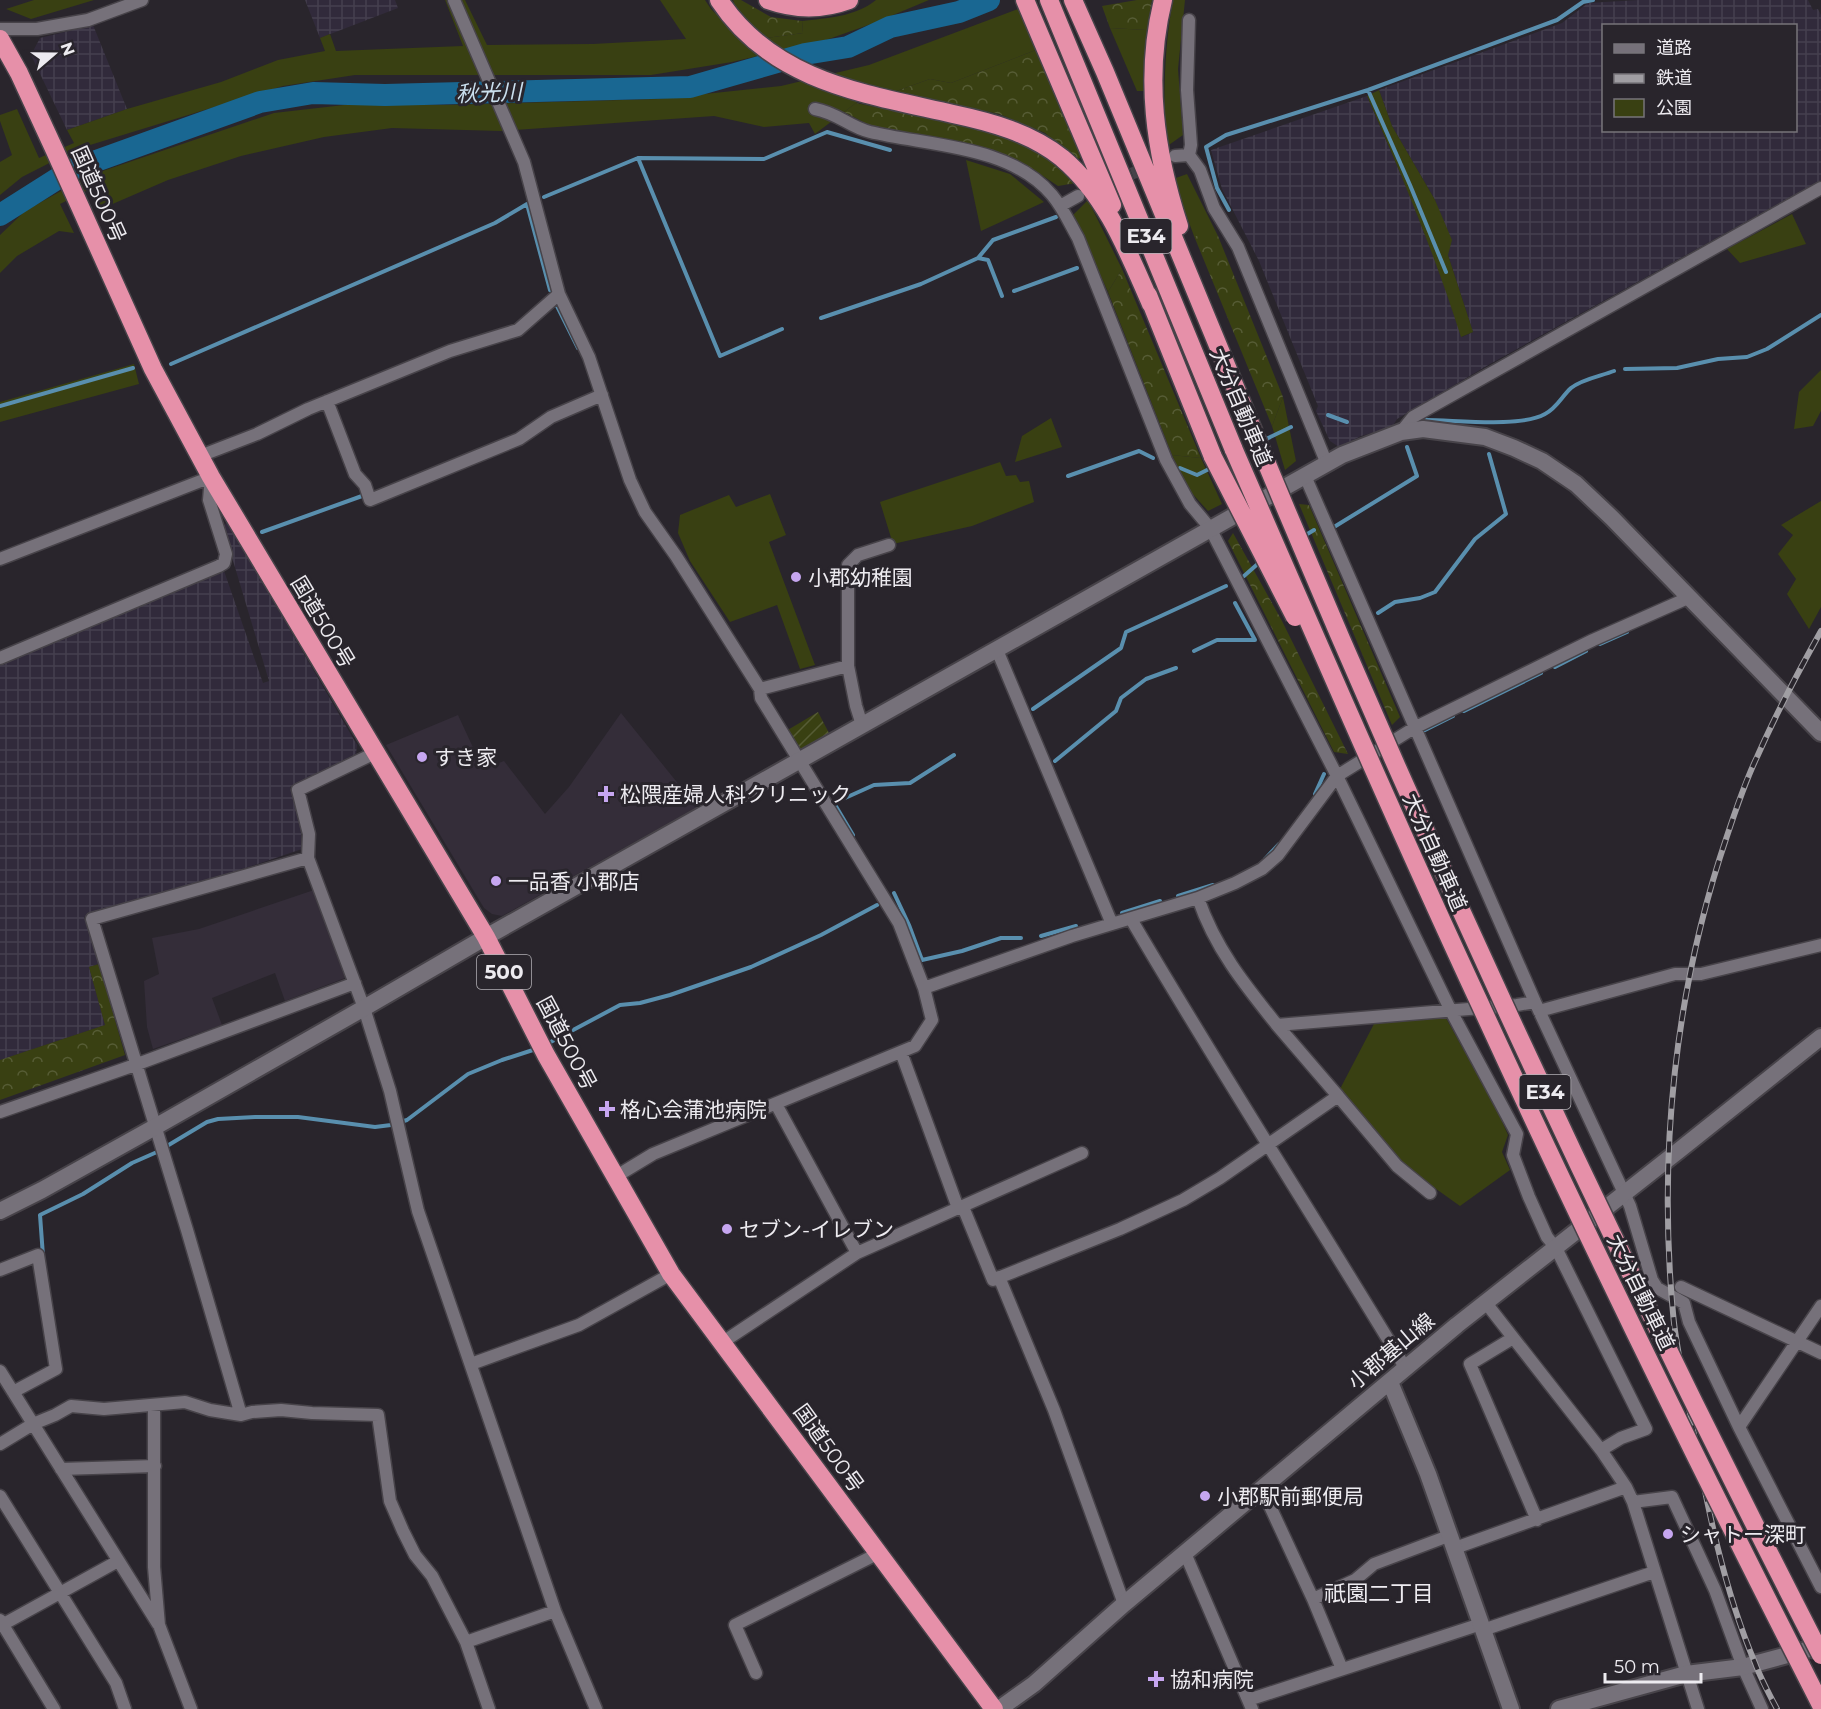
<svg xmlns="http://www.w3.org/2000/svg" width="1821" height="1709" viewBox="0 0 1821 1709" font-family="Montserrat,'Noto Sans JP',sans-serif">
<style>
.built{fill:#342d39}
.industrial{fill:url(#industrial-grid);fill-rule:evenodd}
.green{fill:#394012}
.forest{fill:url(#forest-crowns)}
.garden{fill:url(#garden-furrows)}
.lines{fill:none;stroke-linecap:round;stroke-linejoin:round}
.stream{stroke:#598fae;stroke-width:4}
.river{stroke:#196792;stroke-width:22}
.street-tunnel{stroke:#464349;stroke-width:12;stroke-dasharray:12 6;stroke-linecap:butt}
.street-casing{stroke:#474349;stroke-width:15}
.secondary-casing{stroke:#474349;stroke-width:20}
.highway-casing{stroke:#474349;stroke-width:21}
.street{stroke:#76717a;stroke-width:12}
.secondary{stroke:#76717a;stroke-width:16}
.highway{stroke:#e690a9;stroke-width:18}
.rail-casing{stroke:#a09ea3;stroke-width:6}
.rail{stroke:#29252c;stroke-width:4;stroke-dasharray:11;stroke-linecap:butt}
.highway-bridge-casing{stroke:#474349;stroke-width:21;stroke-linecap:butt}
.highway-bridge{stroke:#e690a9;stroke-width:18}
.poi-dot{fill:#c6a6f0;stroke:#29252c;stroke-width:2}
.labels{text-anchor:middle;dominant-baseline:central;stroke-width:6;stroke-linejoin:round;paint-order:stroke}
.shield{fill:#29252c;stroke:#b2b0b5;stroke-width:1.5}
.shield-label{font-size:20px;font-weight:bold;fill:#edebf0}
.street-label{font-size:21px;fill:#edebf0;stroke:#29252c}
.poi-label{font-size:21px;fill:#edebf0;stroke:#29252c;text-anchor:start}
.water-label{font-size:22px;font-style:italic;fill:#c9deed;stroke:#29252c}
.neighbourhood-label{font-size:22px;fill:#edebf0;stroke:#29252c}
</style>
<defs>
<pattern id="industrial-grid" width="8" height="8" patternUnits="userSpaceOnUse" patternTransform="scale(1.5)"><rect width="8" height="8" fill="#312a3b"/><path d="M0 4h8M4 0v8" fill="none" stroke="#453f4e"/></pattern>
<pattern id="forest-crowns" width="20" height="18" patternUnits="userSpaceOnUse" patternTransform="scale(1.5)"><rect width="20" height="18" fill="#394012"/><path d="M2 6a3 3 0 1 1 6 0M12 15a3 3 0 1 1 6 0" fill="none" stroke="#565c35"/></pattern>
<pattern id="garden-furrows" width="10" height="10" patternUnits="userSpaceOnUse" patternTransform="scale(1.5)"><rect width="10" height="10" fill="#394012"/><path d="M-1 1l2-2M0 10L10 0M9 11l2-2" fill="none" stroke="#565c35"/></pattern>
</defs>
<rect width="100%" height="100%" fill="#29252c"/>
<!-- built -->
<path class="built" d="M 621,713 L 697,807 L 502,916 L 492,914 L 484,908 L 386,745 L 458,715 L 483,769 L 504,761 L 545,814 L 569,787 Z
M 314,890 L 345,978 L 285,1001 L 275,973 L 212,998 L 222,1025 L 153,1049 L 147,1027 L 144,981 L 159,974 L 152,938 L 199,929 Z"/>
<!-- industrial -->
<path class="industrial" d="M 305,0 L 395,0 L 398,8 L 320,38 Z
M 1639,0 L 1808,0 L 1813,10 L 1818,9 L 1821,15 L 1821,180 L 1490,364 L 1397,419 L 1392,427 L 1361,436 L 1339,447 L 1330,441 L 1316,411 L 1318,406 L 1259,261 L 1222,189 L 1211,150 L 1367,96 L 1407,189 L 1441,275 L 1462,337 L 1473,332 L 1448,255 L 1435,200 L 1392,126 L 1379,90 L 1562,23 L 1588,3 ZM 1604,26 L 1796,26 L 1796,130 L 1604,130 Z
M 93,25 L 127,109 L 67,130 L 31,55 L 40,38 Z
M 227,522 L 357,745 L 356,754 L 290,787 L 300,818 L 302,849 L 216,878 L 84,917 L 99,964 L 89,967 L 105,1025 L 0,1060 L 0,665 L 82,627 L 223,568 L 263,683 L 269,681 L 234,564 L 222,529 Z"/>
<!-- green -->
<path class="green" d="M 34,0 L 94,0 L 31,19 L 6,9 Z
M 445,0 L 465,0 L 487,45 L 593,44 L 686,39 L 660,0 L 705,0 L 711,9 L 737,35 L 766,38 L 803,33 L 802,21 C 827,18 855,17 876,0 L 929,0 L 874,23 L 826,40 L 732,62 L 651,75 L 355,75 L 283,86 L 77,149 L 22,177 L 0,195 L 0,162 L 12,155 L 0,121 L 0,115 L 17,109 L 39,158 L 74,143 L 67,130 L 127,109 L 221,82 L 278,60 L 325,51 L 320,38 L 330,34 L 336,51 L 463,46 Z
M 1173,0 L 1185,0 L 1178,69 L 1183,135 L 1166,147 C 1163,99 1164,48 1173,0 Z
M 1018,9 L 1036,50 L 951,83 L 930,79 L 894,92 L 878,89 L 856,103 L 815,134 L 809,123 L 764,127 L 714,116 L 501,131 L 392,128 L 324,137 L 241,156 L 168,180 L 101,209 L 92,188 L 60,204 L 74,233 L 59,231 L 17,256 L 0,273 L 0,235 L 25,211 L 88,176 L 274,113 L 344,105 L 445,105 L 657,99 L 781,86 L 869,65 Z
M 1110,28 L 1147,30 L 1144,91 L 1137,91 Z
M 1379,90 L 1392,126 L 1435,200 L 1452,240 L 1448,255 L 1473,332 L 1461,337 C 1435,255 1402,175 1367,96 Z
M 966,160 L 1010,174 L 1044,202 L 981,231 Z
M 1187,174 L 1218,236 L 1194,236 L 1173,179 Z
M 1088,200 L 1122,269 L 1108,292 L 1073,215 Z
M 1792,214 L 1806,244 L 1740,263 L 1727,249 Z
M 134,364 L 139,384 L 0,422 L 0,402 Z
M 1821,370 L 1821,411 L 1813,426 L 1794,429 L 1799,392 Z
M 1283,397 L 1296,461 L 1285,470 L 1272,426 Z
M 1051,418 L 1062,447 L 1015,462 L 1022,436 Z
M 1172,455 L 1201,458 L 1222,504 L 1208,511 L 1189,490 Z
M 1000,462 L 1006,476 L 1016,475 L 1020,482 L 1029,481 L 1034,502 L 972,526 L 893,544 L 880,502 Z
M 770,494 L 786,535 L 769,542 L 815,665 L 800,669 L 777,605 L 730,622 L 690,561 L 678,533 L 680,515 L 729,495 L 736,507 Z
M 1821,501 L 1821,607 L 1809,629 L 1787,594 L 1796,579 L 1778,554 L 1793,535 L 1781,525 Z
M 1441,1016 L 1446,1018 L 1497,1110 L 1508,1135 L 1502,1152 L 1510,1170 L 1460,1206 L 1418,1176 L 1394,1154 L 1340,1089 L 1375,1022 Z"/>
<!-- forest -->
<path class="forest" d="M 733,0 L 741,0 L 771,17 L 802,21 L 803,33 L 766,38 L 738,14 Z
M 1137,0 L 1152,0 L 1147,30 L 1110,28 L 1102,6 Z
M 1036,50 L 1083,156 L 1077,160 L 1045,133 L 999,114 L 894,92 L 930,79 L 951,83 Z
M 856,103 L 993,131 L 1036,150 L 1076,183 L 1058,186 L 1034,170 L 996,151 L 869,125 L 844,112 Z
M 1194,236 L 1218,236 L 1283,397 L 1272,426 Z
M 1122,269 L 1201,458 L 1172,455 L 1108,292 Z
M 1299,504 L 1309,505 L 1400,717 L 1392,725 Z
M 1233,533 L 1282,621 L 1348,754 L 1334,752 L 1228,541 Z
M 99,964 L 125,1055 L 0,1100 L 0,1060 L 105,1025 L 89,967 Z"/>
<!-- garden -->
<path class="garden" d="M 818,712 L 830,735 L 803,750 L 795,747 L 786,731 Z"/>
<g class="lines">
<!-- stream -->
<path class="stream" d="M 1368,90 L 1410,185 L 1446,272
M 638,158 L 764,159 L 827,132 L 890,150
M 544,197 L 638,158 L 720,356 L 782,329
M 1229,210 L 1217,188 L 1206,147 L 1226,135 L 1368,90 L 1557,20 L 1583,2 L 1593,0
M 978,258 L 988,260 L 1002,296
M 1014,291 L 1077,268
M 557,306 L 578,348
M 821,318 L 921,284 L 978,258 L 993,240 L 1056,217
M 171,364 L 495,223 L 527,204 L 550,290
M 1625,369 L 1677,368 L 1718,359 L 1747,357 L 1767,349 L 1821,315
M 0,406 L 133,368
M 1328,415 L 1347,422
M 1426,420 C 1456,420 1520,428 1545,414 C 1557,408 1562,396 1571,388 C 1582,379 1601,376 1614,371
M 1262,441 L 1291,427
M 1180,468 L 1197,475 L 1213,467
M 1068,476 L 1139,451 L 1153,458
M 1334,527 L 1417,476 L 1407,447
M 262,532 L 362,496
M 1304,536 L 1314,530
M 1244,576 L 1261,561
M 1378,613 L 1395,602 L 1420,598 L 1435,592 L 1475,539 L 1506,514 L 1489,454
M 1600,644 L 1627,632
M 1194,651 L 1217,640 L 1255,640 L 1235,603
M 1555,667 L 1586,651
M 1033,709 L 1121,648 L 1126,632 L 1226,586
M 1464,711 L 1541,673
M 1425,730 L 1453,716
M 1055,761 L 1116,711 L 1121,698 L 1146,679 L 1176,668
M 1315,794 L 1324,774
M 853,835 L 834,803 L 874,785 L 910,783 L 954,755
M 1265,859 L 1279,844
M 894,893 L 909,925 L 922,960 L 962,951 L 1001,938 L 1021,938
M 1178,896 L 1213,885
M 1122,913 L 1160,901
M 1041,936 L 1076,926
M 545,1045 L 620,1005 L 640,1003 L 670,995 L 751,967 L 821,935 L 877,905
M 43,1256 L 40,1215 L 83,1194 L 132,1163 L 157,1152 L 207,1122 L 218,1119 L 255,1117 L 298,1117 L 375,1127 L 391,1125 L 407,1120 L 468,1074 L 502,1060 L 536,1049"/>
<!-- river -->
<path class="river" d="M 0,215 L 71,170 L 260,102 L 313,93 L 385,95 L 690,87 L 805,54 L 848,47 L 890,27 L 959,12 L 989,0"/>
<!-- street-tunnel -->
<path class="street-tunnel" d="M 1115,180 L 1152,166"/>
<!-- street casing -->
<g class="street-casing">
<path id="street" d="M 454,0 L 524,162 L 559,294 L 589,357 L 630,480 L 645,512 L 676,556 L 760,689 L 848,666 L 856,706 L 862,725
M 1189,20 L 1187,90 L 1191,145 L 1189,155 L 1200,170 L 1214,208 L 1238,247 L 1327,464
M 0,29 L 37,29 L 88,20 L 142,0
M 815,109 C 838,113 849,127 870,132 C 929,146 1010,145 1052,195 C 1063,208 1070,224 1078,238 L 1166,460 L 1190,504 L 1210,528 L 1337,776 L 1451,1011 L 1517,1134 L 1513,1155 L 1529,1197 L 1547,1237 L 1556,1248 L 1646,1429 L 1621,1438 L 1601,1450
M 1175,156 L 1189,155
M 1060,206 L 1078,196
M 327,401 L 355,474 L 365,485 L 370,500 L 519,439 L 551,417 L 602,395
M 1401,432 L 1413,417 L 1821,188
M 200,456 L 257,434 L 308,409 L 450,351 L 518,330 L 559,294
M 1305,476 L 1535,1002 L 1630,1206 L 1652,1280 L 1657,1288 L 1684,1303 L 1689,1322 L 1739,1427 L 1821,1587
M 0,559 L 211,477 L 209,500 L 226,554 L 224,563 L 219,566 L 0,658
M 997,650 L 1112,924
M 848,666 L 848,565 L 858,555 L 889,545
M 375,753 L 298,790 L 309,834 L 308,858 L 364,1008 L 390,1091 L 418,1211 L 555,1611 L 596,1709
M 1198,898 C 1215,948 1244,984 1277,1025
M 1131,919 C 1220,1071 1315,1218 1406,1369
M 924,988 L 1072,936 L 1198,898 L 1235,883 L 1262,869 L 1278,855 L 1337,776 L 1414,728 L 1593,640 L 1688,598
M 1539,1011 L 1675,974 L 1701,974 L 1821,945
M 901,1052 L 958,1208
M 1338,1096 L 1397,1166 L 1430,1193
M 776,1104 L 857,1253
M 0,1112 L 135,1065 L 355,983
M 615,1177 L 653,1154 L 915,1046 L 932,1020 L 924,988 L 899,923 L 761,698 L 760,689
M 963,1207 L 993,1280 L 1120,1229 L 1183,1200 L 1220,1178 L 1338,1096 L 1277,1025 L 1517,1005 L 1535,1002
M 0,1270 L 38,1255 L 56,1369 L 13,1392
M 999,1277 L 1054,1410 L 1124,1604
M 1681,1287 L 1821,1353
M 1486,1303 L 1601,1450 L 1626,1487 L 1633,1502 L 1698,1709
M 1513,1338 L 1470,1364 L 1537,1520
M 723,1342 L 857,1253 L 1082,1153
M 471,1364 L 579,1325 L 671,1274
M 0,1371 L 158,1624
M 154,1406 L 154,1567 L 159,1625 L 191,1709
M 241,1415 L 187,1230 L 92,919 L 308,858
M 1739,1427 L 1821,1306
M 0,1444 L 33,1424 L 55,1415 L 71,1406 L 104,1409 L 185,1402 L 210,1410 L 241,1415 L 252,1412 L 281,1410 L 312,1413 L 378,1415 L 390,1501 L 403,1531 L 415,1555 L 432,1576 L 466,1642 L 489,1709
M 61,1469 L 155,1466
M 1262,1489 L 1313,1599 L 1342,1669
M 0,1496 L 116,1683 L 125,1709
M 1633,1502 L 1672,1497 L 1715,1590 L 1743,1667 L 1762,1709
M 1455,1548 L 1626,1487
M 1185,1553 L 1252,1709
M 1313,1599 L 1355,1580 L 1374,1564 L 1451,1535
M 0,1620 L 54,1709
M 0,1626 L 118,1561
M 1483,1630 L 1654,1572
M 466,1642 L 555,1611
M 756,1673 L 735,1625 L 879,1553
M 1248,1700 L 1481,1624"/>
</g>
<!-- secondary casing -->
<g class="secondary-casing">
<path id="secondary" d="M 0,1211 L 42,1190 L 155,1127 L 364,1008 L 486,937 L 1342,455 L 1401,432 L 1423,429 L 1485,437 L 1514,448 L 1542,461 L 1576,484 L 1612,518 L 1821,733
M 1390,1382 L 1428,1474 L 1511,1709
M 999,1709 L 1034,1684 L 1124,1604 L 1457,1325 L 1677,1152 L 1821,1037
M 1559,1709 L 1686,1674 L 1743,1667 L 1821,1646"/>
</g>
<!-- highway casing -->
<g class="highway-casing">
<path id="highway" d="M 719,0 C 773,82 866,94 953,114 C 991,122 1031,133 1062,158 C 1107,196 1128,252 1151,304
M 768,0 C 796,10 822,10 849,0
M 1025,0 L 1112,205
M 1049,0 L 1234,450
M 1073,0 L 1105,72 L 1257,440
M 1163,0 C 1144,77 1155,152 1179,226
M 0,39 L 19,73 L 55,151 L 153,369 L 211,477 L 486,937 L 546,1055 L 671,1274 L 994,1709
M 1148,295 L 1213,457"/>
</g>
<!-- street -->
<use href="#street" class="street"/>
<!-- secondary -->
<use href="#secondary" class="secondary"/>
<!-- highway -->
<use href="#highway" class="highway"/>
<!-- rail casing -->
<g class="rail-casing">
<path id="rail" d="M 1777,1709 C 1769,1694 1761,1679 1755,1663 C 1723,1587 1707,1505 1692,1424 C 1686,1388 1676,1350 1673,1313 C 1658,1152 1675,989 1727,836 C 1736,809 1745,782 1757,757 C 1776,714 1798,672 1821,631"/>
</g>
<!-- rail -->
<use href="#rail" class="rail"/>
<!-- highway-bridge casing -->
<g class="highway-bridge-casing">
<path id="highway-bridge" d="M 1257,440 C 1428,853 1617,1258 1821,1655
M 1234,450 C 1315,636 1395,821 1480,1004 C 1588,1240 1703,1474 1821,1705
M 1213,457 L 1295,617"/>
</g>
<!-- highway-bridge -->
<use href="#highway-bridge" class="highway-bridge"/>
</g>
<!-- markers -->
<g class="poi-dot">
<circle cx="796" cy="577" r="6"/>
<circle cx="422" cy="757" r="6"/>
<path d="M603 785h6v6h6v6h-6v6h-6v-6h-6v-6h6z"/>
<circle cx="496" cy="881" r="6"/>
<path d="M604 1100h6v6h6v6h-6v6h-6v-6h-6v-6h6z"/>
<circle cx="727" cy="1229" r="6"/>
<circle cx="1205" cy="1496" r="6"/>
<circle cx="1668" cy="1534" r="6"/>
<path d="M1153 1670h6v6h6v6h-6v6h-6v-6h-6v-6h6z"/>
</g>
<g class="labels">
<!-- shield labels -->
<g class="shield">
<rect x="1120.5" y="219" width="51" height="34" rx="4.5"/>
<rect x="477" y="955" width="54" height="34" rx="4.5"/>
<rect x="1519.5" y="1075" width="51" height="34" rx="4.5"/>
</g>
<g class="shield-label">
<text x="1146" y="236">E34</text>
<text x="504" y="972">500</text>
<text x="1545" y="1092">E34</text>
</g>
<!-- street labels -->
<g class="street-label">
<text transform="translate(99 194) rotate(66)">国道500号</text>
<text transform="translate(1241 407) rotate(67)">大分自動車道</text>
<text transform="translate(323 622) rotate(59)">国道500号</text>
<text transform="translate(1435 852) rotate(66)">大分自動車道</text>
<text transform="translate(567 1043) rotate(62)">国道500号</text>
<text transform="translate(1641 1292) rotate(64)">大分自動車道</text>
<text transform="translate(1391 1351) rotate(-40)">小郡基山線</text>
<text transform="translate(829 1448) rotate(54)">国道500号</text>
</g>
<!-- poi labels -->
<g class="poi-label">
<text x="808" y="577">小郡幼稚園</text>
<text x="434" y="757">すき家</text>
<text x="620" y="794">松隈産婦人科クリニック</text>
<text x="508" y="881">一品香 小郡店</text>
<text x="620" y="1109">格心会蒲池病院</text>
<text x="739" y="1229">セブン-イレブン</text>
<text x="1217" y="1496">小郡駅前郵便局</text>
<text x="1680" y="1534">シャトー深町</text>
<text x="1170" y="1679">協和病院</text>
</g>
<!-- water labels -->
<g class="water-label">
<text transform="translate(489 93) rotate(-2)">秋光川</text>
</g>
<!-- neighbourhood labels -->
<g class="neighbourhood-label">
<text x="1379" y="1593">祇園二丁目</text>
</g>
</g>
<!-- legend -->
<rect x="1602" y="24" width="195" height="108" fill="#29252c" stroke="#77747a" stroke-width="1.5"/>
<rect x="1614" y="44" width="30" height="9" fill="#76717a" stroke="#77747a" stroke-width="1.5"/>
<text x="1656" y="54" font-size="18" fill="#edebf0">道路</text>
<rect x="1614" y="74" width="30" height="9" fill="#a09ea3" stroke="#77747a" stroke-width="1.5"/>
<text x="1656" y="84" font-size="18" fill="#edebf0">鉄道</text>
<rect x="1614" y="99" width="30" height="18" fill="#394012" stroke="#77747a" stroke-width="1.5"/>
<text x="1656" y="114" font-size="18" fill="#edebf0">公園</text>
<!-- north arrow -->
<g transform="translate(54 54) rotate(70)" stroke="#29252c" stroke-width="4.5" paint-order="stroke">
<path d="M0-4.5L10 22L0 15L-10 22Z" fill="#edebf0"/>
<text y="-9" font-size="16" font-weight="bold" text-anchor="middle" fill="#edebf0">N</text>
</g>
<!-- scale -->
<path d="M1605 1673v9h96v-9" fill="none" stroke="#edebf0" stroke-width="3"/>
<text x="1614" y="1673" font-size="18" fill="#edebf0" stroke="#29252c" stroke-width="4.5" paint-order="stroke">50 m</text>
</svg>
